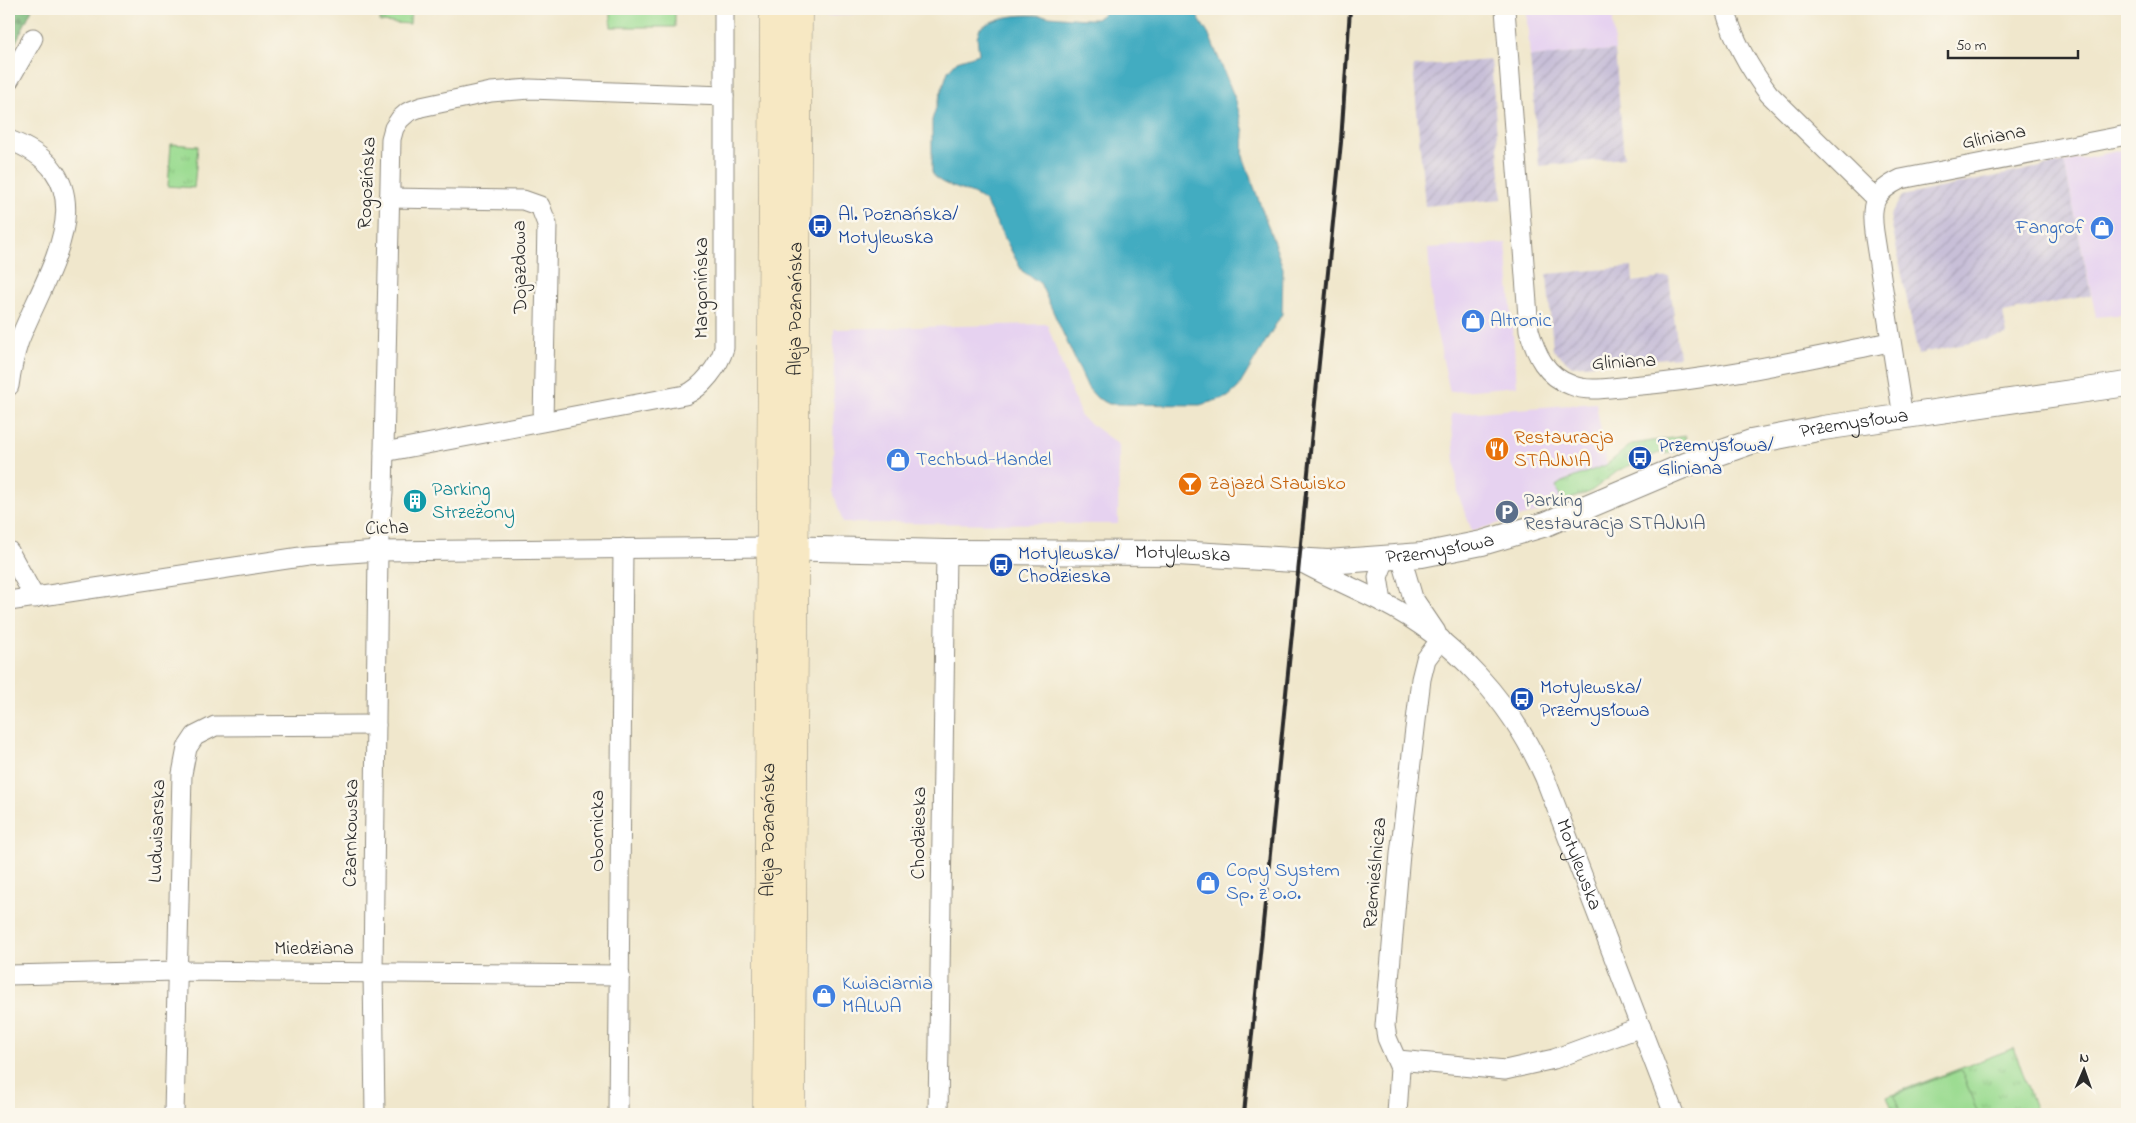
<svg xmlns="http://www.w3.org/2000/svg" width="2136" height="1123" viewBox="0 0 2136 1123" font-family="'Indie Flower',sans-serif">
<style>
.built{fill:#e6d2f0}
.industrial{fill:url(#industrial-furrows)}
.grass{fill:url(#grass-tufts);stroke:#64845e}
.forest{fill:url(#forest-firs);stroke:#547454}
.pitch{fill:#9cdc92;stroke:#64845e}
.water{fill:#42acc1;stroke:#366c76}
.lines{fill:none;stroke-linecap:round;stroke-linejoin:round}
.minor-casing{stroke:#8e897c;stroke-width:21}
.tertiary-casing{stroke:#8e897c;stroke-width:26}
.secondary-casing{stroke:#8e897c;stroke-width:29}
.minor{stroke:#fff;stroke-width:19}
.tertiary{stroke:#fff;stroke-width:24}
.secondary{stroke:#f7e8c3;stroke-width:28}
.rail{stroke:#2b2b2b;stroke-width:4}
.labels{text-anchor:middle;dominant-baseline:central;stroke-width:5;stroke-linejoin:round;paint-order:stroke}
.street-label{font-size:20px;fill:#2b2b2b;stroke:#fbf7ec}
.transit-label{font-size:20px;fill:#164399;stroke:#fbf7ec;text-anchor:start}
.shop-label{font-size:20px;fill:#366cbe;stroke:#fbf7ec;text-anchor:start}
.food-label{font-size:20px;fill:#c56008;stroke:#fbf7ec;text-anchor:start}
.culture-label{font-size:20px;fill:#0d838f;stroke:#fbf7ec;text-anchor:start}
.service-label{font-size:20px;fill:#4e5e75;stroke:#fbf7ec;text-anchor:start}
</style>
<defs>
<pattern id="industrial-furrows" width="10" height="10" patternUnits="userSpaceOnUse" patternTransform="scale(1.25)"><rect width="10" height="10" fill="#c8bfd8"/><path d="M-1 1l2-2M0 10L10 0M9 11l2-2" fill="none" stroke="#aca4ba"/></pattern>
<pattern id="grass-tufts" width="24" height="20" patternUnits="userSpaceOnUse" patternTransform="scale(1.25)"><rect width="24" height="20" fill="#9cdc92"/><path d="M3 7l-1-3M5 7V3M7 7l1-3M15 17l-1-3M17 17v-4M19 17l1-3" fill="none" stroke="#87bd7e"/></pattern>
<pattern id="forest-firs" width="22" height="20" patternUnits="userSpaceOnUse" patternTransform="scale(1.25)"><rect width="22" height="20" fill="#7dbc7c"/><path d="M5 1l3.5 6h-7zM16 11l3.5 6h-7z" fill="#679966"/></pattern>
</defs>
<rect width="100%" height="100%" fill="#fbf7ec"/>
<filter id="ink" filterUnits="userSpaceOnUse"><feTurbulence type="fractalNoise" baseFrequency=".02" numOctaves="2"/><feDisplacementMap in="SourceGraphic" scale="10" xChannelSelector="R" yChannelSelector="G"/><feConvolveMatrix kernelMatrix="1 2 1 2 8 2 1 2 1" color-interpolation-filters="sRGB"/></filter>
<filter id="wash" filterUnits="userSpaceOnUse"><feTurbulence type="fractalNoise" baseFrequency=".0096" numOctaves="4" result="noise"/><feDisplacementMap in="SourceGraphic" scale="20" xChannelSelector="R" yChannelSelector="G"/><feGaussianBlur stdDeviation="1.12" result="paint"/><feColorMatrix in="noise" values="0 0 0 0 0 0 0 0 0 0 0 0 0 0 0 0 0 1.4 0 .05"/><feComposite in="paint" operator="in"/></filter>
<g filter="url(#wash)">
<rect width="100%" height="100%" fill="#f0e7cc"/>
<!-- built -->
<path class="built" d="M 825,9 L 903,9 L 825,17 Z
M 1526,9 L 1612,9 L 1615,50 L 1530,57 Z
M 2127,149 L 2127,314 L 2096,317 L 2064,162 Z
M 1506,243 L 1517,386 L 1450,392 L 1433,315 L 1428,248 Z
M 1047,324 L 1081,417 L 1119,445 L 1118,524 L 843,523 L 833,491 L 834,329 Z
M 1596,403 L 1609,477 L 1590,492 L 1542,511 L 1472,531 L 1458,494 L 1451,414 Z"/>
<!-- industrial -->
<path class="industrial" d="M 1615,50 L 1624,158 L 1539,166 L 1530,57 Z
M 1491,60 L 1502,199 L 1425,206 L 1413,66 Z
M 2064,162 L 2091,295 L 2003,313 L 2007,335 L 1918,354 L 1890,216 L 1902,196 Z
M 1632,267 L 1633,282 L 1669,277 L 1679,357 L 1572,366 L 1553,350 L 1547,274 Z"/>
<!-- grass -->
<path class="grass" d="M 381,9 L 411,9 L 410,24 L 380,22 Z
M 171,144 L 198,146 L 194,188 L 168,186 Z
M 1686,436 L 1682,450 L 1666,454 L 1666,450 L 1619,470 L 1590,492 L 1562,502 L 1556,486 L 1562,482 L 1606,465 L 1632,444 Z
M 2014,1048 L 2037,1114 L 1894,1114 L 1887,1096 Z"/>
<!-- forest -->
<path class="forest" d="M 9,9 L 32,9 L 9,56 Z"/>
<!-- pitch -->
<path class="pitch" d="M 611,9 L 675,9 L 675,27 L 611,27 Z
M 1961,1070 L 1978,1114 L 1901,1114 L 1894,1095 Z"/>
<!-- water -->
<path class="water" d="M 1109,9 L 1193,9 L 1210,37 L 1236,101 L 1244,132 L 1243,156 L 1283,268 L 1282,314 L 1238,388 L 1228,397 L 1200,405 L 1109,404 L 1097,398 L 1088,388 L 1040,283 L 1022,271 L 986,203 C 974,188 937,189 932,171 L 932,120 L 948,71 L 957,61 L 979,54 L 977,37 L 980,28 C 1014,5 1059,20 1096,19 Z"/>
</g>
<g filter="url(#ink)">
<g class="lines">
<!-- minor casing -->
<g class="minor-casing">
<g id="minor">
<path d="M 1505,9 L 1529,330 C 1536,355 1546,376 1571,385 C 1589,393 1613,387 1631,386 C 1719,379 1804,359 1890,342"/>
<path d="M 1725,9 C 1734,41 1749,68 1769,94 L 1875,198"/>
<path d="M 9,80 L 33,38"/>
<path d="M 9,140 C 114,180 46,272 19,341 C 14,356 11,371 9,386"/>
<path d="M 389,198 L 523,200 L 540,206 L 547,224 L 543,421"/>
<path d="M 1903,417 L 1874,232 C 1870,203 1874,192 1901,179 L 2127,135"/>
<path d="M 384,452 L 685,395 C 702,388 719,366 724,348 L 724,9"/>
<path d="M 9,551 L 35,598"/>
<path d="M 1401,557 L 1413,598 L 1436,632"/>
<path id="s1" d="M 1299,561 C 1326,576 1354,588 1382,602 C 1455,639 1512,703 1545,778 L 1674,1114"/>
<path d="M 9,601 L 307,556 L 378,551 L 770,547"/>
<path d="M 1382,602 L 1378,577 L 1385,559"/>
<path d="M 9,975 L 177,971 L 620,975"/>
<path d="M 1398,1060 L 1505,1070 L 1554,1059 L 1641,1027"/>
<path d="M 174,1114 L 182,774 L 187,748 L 195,736 L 215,726 L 376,725"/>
<path d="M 375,1114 L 373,972 L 378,551 L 383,493 L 391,139 L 394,128 L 400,119 L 408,112 L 421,107 L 491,92 L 530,89 L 724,96"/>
<path d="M 618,1114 L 623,548"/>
<path d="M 938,1114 L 946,552"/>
<path d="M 1397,1114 L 1400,1068 L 1387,1038 L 1385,1026 L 1400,854 L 1421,679 L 1426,659 L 1441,639"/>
</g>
</g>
<!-- tertiary casing -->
<g class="tertiary-casing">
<g id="tertiary">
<path id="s2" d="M 777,548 L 946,552 L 1177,553 L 1328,562 L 1422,555 L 1482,543 L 1546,524 L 1688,464 L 1751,442 L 1823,428 L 2127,384"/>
</g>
</g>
<!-- secondary casing -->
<g class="secondary-casing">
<g id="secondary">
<path id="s3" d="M 767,1114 L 774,9"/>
<path id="s4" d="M 791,1114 L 798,9"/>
</g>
</g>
<!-- minor -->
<use href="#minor" class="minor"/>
<!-- tertiary -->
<use href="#tertiary" class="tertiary"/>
<!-- secondary -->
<use href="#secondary" class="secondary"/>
<!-- rail -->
<path class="rail" d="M 1244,1114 L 1341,142 L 1350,9"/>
</g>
</g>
<!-- icons -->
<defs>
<g id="bus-disc" transform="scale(1.25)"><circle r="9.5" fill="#1a4fb4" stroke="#fbf7ec"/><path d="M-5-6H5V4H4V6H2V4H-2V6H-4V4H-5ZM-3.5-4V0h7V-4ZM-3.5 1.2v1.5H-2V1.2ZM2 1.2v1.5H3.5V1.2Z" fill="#fff"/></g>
<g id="shop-disc" transform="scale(1.25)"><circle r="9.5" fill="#3f7fe0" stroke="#fbf7ec"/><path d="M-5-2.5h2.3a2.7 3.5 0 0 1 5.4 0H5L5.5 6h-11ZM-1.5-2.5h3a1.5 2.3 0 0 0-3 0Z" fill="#fff"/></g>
<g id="restaurant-disc" transform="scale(1.25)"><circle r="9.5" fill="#e8710a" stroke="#fbf7ec"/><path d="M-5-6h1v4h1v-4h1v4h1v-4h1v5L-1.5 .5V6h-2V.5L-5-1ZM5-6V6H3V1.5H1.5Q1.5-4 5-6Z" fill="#fff"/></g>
<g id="bar-disc" transform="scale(1.25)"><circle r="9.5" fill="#e8710a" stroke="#fbf7ec"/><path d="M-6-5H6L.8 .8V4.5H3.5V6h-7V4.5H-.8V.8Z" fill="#fff"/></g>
<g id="building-disc" transform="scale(1.25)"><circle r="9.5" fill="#0f9aa8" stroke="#fbf7ec"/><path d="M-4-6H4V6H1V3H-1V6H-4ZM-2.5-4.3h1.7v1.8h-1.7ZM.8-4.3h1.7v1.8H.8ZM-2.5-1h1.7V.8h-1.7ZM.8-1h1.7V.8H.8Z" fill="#fff"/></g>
<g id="parking-disc" transform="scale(1.25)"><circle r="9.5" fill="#5c6f8a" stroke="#fbf7ec"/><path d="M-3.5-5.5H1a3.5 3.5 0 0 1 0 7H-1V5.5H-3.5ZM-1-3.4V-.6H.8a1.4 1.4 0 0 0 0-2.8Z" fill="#fff"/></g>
</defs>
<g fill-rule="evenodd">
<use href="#bus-disc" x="820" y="226"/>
<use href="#shop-disc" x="2102" y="228"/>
<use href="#shop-disc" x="1473" y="321"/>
<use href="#restaurant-disc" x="1497" y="449"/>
<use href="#bus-disc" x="1640" y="458"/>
<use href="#shop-disc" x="898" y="460"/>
<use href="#bar-disc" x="1190" y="484"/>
<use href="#building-disc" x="415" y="501"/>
<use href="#parking-disc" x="1507" y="512"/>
<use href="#bus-disc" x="1001" y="565"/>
<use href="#bus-disc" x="1522" y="699"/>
<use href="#shop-disc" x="1208" y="883"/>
<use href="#shop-disc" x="824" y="996"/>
</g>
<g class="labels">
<!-- street labels -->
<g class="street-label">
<text transform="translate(1994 138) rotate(-11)">Gliniana</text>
<text transform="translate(368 183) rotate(-87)">Rogozińska</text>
<text transform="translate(521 267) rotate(-91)">Dojazdowa</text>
<text transform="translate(702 288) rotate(-90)">Margonińska</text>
<text stroke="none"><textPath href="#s4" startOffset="805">Aleja Poznańska</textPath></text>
<text transform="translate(1624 363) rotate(-3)">Gliniana</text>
<text stroke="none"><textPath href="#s2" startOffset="1099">Przemysłowa</textPath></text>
<text transform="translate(387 529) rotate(-2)">Cicha</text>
<text stroke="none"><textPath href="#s2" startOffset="664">Przemysłowa</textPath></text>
<text stroke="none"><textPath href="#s2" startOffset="406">Motylewska</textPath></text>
<text transform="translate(158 831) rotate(-88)">Ludwisarska</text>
<text transform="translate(598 831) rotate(-90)">Obornicka</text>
<text stroke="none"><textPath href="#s3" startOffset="284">Aleja Poznańska</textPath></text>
<text transform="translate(352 833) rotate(-89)">Czarnkowska</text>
<text transform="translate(920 833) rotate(-89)">Chodzieska</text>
<text stroke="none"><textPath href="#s1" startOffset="430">Motylewska</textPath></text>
<text transform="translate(1376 873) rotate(-85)">Rzemieślnicza</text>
<text x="314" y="949">Miedziana</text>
</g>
<!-- transit labels -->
<g class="transit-label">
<text x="838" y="215">Al. Poznańska/<tspan x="838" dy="23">Motylewska</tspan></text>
<text x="1658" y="446">Przemysłowa/<tspan x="1658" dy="23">Gliniana</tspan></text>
<text x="1018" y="554">Motylewska/<tspan x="1018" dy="23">Chodzieska</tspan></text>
<text x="1540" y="688">Motylewska/<tspan x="1540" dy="23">Przemysłowa</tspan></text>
</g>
<!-- shop labels -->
<g class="shop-label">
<text x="2084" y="228" text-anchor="end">Fangrof</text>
<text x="1490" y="321">Altronic</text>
<text x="916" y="460">Techbud-Handel</text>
<text x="1226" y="871">Copy System<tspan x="1226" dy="23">Sp. z o.o.</tspan></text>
<text x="842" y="984">Kwiaciarnia<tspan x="842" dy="23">MALWA</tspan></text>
</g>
<!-- food labels -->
<g class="food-label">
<text x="1514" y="438">Restauracja<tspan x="1514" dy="23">STAJNIA</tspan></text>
<text x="1208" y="484">Zajazd Stawisko</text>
</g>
<!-- culture labels -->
<g class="culture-label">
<text x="432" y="490">Parking<tspan x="432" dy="23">Strzeżony</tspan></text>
</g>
<!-- service labels -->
<g class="service-label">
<text x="1524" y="501">Parking<tspan x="1524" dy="23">Restauracja STAJNIA</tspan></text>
</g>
</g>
<!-- margin -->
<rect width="2136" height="1123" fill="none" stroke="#fbf7ec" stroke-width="30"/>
<!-- north arrow -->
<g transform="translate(2084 1070) rotate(2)" stroke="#fbf7ec" stroke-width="4" paint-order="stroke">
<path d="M0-4L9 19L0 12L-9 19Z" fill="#2b2b2b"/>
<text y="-8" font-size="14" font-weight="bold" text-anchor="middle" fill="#2b2b2b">N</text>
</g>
<!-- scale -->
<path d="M1948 50v8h130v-8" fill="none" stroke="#2b2b2b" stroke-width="2.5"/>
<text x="1956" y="50" font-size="15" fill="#2b2b2b" stroke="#fbf7ec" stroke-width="4" paint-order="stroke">50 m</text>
</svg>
